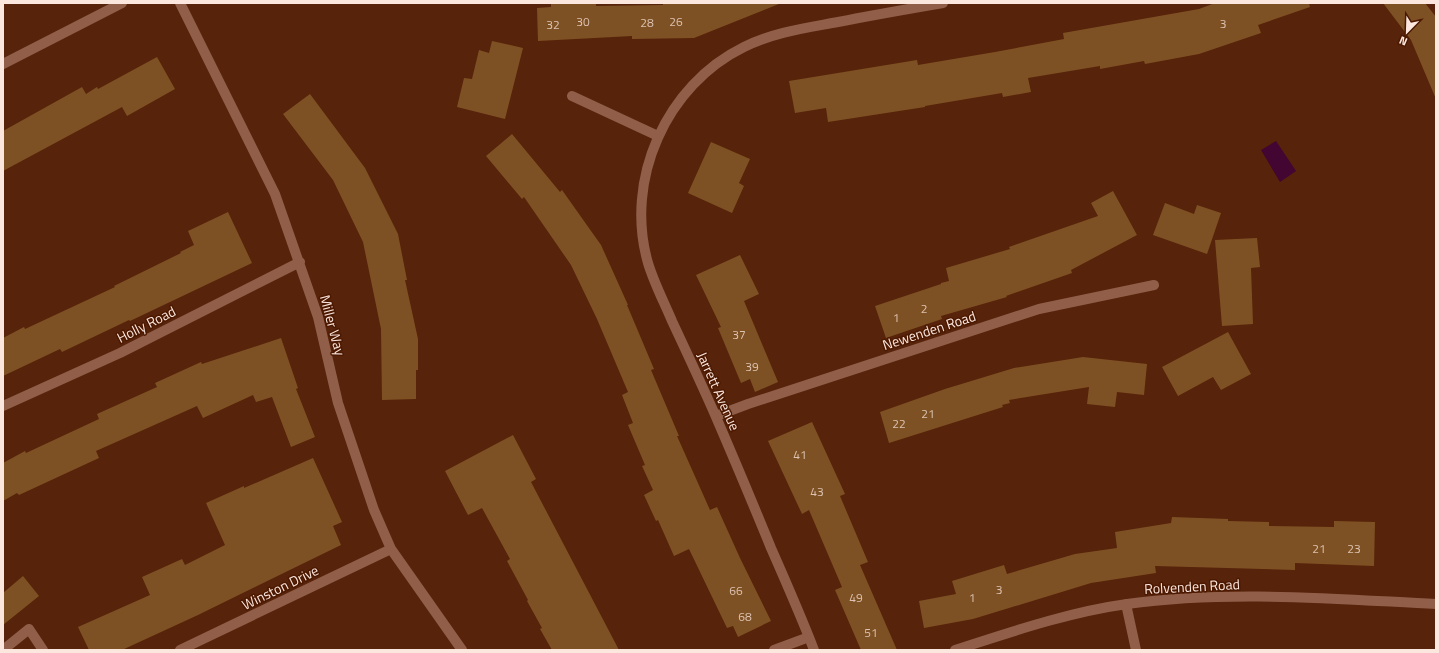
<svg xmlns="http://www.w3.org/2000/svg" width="1439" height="653" viewBox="0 0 1439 653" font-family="'Titillium Web',sans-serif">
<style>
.water{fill:#430531}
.building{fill:#7e5124}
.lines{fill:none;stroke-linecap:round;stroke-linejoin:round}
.street{stroke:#915e49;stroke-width:10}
.labels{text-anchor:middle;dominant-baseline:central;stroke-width:3;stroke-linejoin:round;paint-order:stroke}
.number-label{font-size:12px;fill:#dcc2b0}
.street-label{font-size:14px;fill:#fce7df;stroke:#4c1900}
</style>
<rect width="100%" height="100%" fill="#57230a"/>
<!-- water -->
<path class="water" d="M 1276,141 L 1296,171 L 1280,182 L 1261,150 Z"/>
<!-- building -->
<path class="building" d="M 551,3 L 596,3 L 596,6 L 663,5 L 663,3 L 778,3 L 779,4 L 694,38 L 632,39 L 632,36 L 538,41 L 537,8 L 551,7 Z
M 1215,3 L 1309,3 L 1310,7 L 1258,25 L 1261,33 L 1199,54 L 1145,64 L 1144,61 L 1100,69 L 1100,66 L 1028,78 L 1031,92 L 1003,97 L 1002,93 L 925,106 L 925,107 L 828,122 L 826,108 L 795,113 L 789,81 L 917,60 L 918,65 L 995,52 L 1064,39 L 1063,33 L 1199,9 Z
M 1383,3 L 1425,3 L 1436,17 L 1436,99 L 1411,40 Z
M 492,41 L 523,48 L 505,119 L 457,107 L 464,78 L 472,79 L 479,50 L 489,53 Z
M 157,57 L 175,89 L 127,116 L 122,107 L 3,171 L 3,131 L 82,87 L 86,94 L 97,87 L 98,89 Z
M 310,94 L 365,168 L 398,234 L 407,280 L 405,280 L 418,339 L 418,370 L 416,370 L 416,399 L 382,400 L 381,329 L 363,242 L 333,180 L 283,114 Z
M 512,134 L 560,192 L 562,190 L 601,245 L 628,305 L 627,305 L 654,369 L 651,370 L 679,436 L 677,436 L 710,510 L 717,507 L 740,558 L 771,621 L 738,637 L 733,626 L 727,628 L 689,549 L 674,556 L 658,520 L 656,521 L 644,495 L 653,490 L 642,466 L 645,465 L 628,425 L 633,423 L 622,395 L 628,392 L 597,319 L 571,265 L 524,197 L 522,199 L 486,156 Z
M 711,142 L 750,159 L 739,183 L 744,186 L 732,213 L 688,193 Z
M 1113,191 L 1137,235 L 1071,270 L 1072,273 L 1006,296 L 1007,297 L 941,316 L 942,319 L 886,338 L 875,306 L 941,284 L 941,283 L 949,281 L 946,268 L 1010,249 L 1009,247 L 1098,216 L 1091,203 Z
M 1165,203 L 1194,214 L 1197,205 L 1221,213 L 1207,254 L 1153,235 Z
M 228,212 L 252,263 L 130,321 L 129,320 L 62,352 L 60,349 L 3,376 L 3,338 L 24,327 L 25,329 L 115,287 L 114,286 L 181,253 L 180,252 L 194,245 L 188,231 Z
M 1257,238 L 1260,267 L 1251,268 L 1253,324 L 1222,326 L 1215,240 Z
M 740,255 L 759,294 L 744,301 L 778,382 L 755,392 L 750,379 L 741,383 L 718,328 L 721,327 L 696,275 Z
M 1228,332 L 1251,374 L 1221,390 L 1213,377 L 1178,396 L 1162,367 Z
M 281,338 L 298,388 L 296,389 L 315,437 L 291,447 L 272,397 L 256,402 L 253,395 L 203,418 L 197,406 L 96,451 L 99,458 L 19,495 L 17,493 L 3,501 L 3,463 L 25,451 L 26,453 L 99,419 L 97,414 L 157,387 L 155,383 L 201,362 L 202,364 Z
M 1083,357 L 1147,364 L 1144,395 L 1117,392 L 1115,407 L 1087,404 L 1089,387 L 1009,400 L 1010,403 L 1002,405 L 1003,407 L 889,443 L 880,412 L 945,389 L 1014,368 Z
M 812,422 L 845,494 L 840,496 L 868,562 L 860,565 L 897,650 L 861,650 L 835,590 L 842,587 L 809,510 L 802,514 L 768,441 Z
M 513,435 L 536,479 L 531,482 L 619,650 L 552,650 L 540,629 L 542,628 L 527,601 L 528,600 L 507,561 L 510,559 L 482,508 L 468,515 L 445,471 Z
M 313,458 L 342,522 L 333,526 L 341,545 L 198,615 L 122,650 L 89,650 L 78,627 L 150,595 L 142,577 L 182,559 L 185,565 L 225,545 L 206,503 L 244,486 L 244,488 Z
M 1172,517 L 1228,519 L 1228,521 L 1269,522 L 1269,526 L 1334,527 L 1334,521 L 1375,522 L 1374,566 L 1295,563 L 1295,570 L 1155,566 L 1156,573 L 1091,583 L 973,619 L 924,628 L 919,601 L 956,594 L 952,581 L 1004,565 L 1007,574 L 1075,554 L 1117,548 L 1115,532 L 1171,523 Z
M 23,576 L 39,596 L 3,625 L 3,593 Z"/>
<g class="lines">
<!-- street -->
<path class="street" d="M 180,3 L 275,194 L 318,317 L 338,403 L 374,510 L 391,549 L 462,650
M 3,64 L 122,3
M 572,96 L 658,136
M 3,406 L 120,353 L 300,262
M 716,416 L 748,404 L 1039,309 L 1154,285
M 1126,604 L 1136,650
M 3,650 L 29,629 L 43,650
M 180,650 L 391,549
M 774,650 L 809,637
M 814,650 C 801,616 786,582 771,548 C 753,504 735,461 716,417 C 702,385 687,353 672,321 C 664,302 654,283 648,263 C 624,180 666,85 744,47 C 774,32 806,28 838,22 C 873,15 908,9 943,3
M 955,650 C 1011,632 1069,612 1127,604 C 1230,590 1333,599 1436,604"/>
</g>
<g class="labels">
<!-- number labels -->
<g class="number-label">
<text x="583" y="21">30</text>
<text x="676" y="21">26</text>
<text x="647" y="22">28</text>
<text x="1223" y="23">3</text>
<text x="553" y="24">32</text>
<text x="924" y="308">2</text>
<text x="896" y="317">1</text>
<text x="739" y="334">37</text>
<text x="752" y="366">39</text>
<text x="928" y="413">21</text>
<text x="899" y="423">22</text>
<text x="800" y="454">41</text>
<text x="817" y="491">43</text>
<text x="1319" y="548">21</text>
<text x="1354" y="548">23</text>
<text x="999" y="589">3</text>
<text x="736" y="590">66</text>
<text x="856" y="597">49</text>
<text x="972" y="597">1</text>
<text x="745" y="616">68</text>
<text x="871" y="632">51</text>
</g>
<!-- street labels -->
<g class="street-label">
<text transform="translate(146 324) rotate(-27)">Holly Road</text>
<text transform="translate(333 325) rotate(75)">Miller Way</text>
<text transform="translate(929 330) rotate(-18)">Newenden Road</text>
<text transform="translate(719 391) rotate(66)">Jarrett Avenue</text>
<text transform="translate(1192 586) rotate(-3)">Rolvenden Road</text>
<text transform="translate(280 587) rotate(-26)">Winston Drive</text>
</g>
</g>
<!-- border -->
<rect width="1439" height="653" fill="none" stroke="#fce7df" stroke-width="8"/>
<!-- north arrow -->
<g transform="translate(1407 32) rotate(203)" stroke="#4c1900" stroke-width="3" paint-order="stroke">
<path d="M0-3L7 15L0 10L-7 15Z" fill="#fce7df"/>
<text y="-6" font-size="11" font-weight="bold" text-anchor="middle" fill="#fce7df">N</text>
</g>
</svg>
